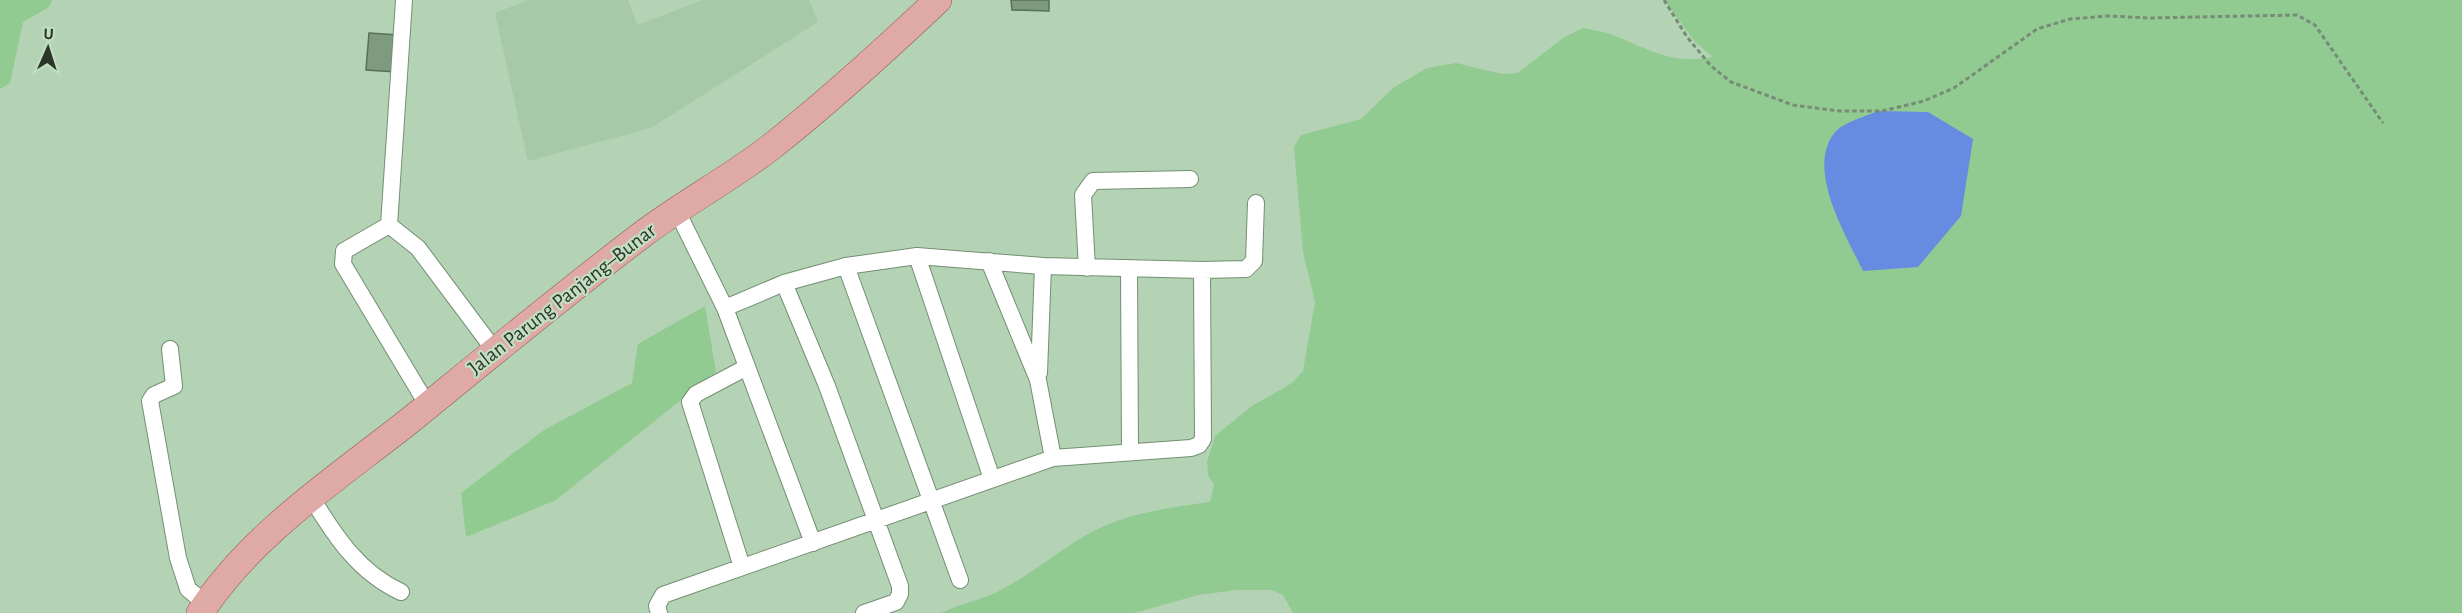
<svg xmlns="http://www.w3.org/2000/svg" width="2462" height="613" viewBox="0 0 2462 613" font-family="'Alegreya Sans',sans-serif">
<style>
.built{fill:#a6c9a6}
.green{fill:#91cb91}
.water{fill:#668ce2}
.building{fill:#7f9b7f;stroke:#577157;stroke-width:1.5}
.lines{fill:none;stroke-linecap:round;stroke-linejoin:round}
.street-casing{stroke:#738f73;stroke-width:18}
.primary-casing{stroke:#925b53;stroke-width:28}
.path{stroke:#768c76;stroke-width:3;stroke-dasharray:4.5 3;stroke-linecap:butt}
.street{stroke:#fff;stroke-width:16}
.primary{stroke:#dfa9a5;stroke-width:27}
.labels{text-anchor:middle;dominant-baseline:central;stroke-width:4.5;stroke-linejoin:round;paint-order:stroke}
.street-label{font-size:21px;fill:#2b362b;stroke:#c1dfc0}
</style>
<rect width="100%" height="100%" fill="#b4d2b4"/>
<!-- built -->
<path class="built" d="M 529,0 L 628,0 L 637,25 L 703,0 L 809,0 L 818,22 L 651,128 L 528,161 L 495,13 Z"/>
<!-- green -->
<path class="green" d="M 0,0 L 52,0 L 49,7 L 23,22 L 10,83 L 0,89 Z
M 1664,0 L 2462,0 L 2462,613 L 1293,613 L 1283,595 L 1271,590 L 1236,590 L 1198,595 L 1135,613 L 941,613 C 959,604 979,601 997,592 C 1029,576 1056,553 1086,535 C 1125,513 1167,508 1210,502 L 1214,485 L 1208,475 L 1207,462 L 1215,436 L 1252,406 L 1292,383 L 1303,371 L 1315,302 L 1303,252 L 1294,147 L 1301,135 L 1361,119 L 1393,88 L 1427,68 L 1456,63 L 1502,74 L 1518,73 L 1563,38 L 1583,28 C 1594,30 1605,32 1615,36 C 1651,50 1672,65 1713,57 L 1695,42 Z
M 705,306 L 716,372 L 556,500 L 466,537 L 461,493 L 544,430 L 632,383 L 638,344 Z"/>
<!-- water -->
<path class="water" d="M 1878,111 L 1928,112 L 1973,139 L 1961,216 L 1918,267 L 1863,271 C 1846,235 1804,167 1836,131 C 1845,122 1866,116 1878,111 Z"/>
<!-- building -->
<path class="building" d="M 1011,0 L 1049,0 L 1049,11 L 1012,10 Z
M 369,33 L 399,35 L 396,72 L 366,70 Z"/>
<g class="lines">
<!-- street casing -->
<g class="street-casing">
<path id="street" d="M 676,209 L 725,308 L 813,543
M 389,225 L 344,251 L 343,264 L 428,406
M 389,225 L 404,0
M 389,225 L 418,248 L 495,351
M 917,256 L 992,479
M 989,261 L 1038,380 L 1053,458
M 846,266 L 960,580
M 1087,268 L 1083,195 L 1093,181 L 1190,179
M 1129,270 L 1130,452
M 1202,270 L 1246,269 L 1254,261 L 1256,203
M 784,283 L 827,386 L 900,586 L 900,594 L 896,602 L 864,613
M 170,349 L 174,386 L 154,395 L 150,401 L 178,558 L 188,589 L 206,604
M 1039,373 L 1043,266
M 311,497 C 335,536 358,572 401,592
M 742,567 L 690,402 L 696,394 L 747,367
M 659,613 L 657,606 L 663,595 L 1053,458 L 1191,448 L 1199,445 L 1203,439 L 1202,270 L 1043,266 L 917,256 L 846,266 L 784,283 L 725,308"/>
</g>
<!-- primary casing -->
<g class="primary-casing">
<path id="primary" d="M 200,613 C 253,532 339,477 413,418 C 489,356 565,293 643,234 C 684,203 731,178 771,147 C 829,101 884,51 938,0"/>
</g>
<!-- path -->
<path class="path" d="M 1664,0 L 1687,37 L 1711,66 L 1731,82 L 1793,105 L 1839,111 L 1882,111 L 1924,101 L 1954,88 L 2037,29 L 2070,19 L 2108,16 L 2149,18 L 2297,15 L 2315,25 L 2383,123"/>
<!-- street -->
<use href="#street" class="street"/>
<!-- primary -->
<use href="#primary" class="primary"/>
</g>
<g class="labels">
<!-- street labels -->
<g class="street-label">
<text transform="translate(562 299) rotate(-38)">Jalan Parung Panjang–Bunar</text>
</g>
</g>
<!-- north arrow -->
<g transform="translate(48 48) rotate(3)" stroke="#c1dfc0" stroke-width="4.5" paint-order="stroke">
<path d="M0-4.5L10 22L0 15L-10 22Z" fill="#2b362b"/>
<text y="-9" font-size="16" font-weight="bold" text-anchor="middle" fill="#2b362b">U</text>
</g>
</svg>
